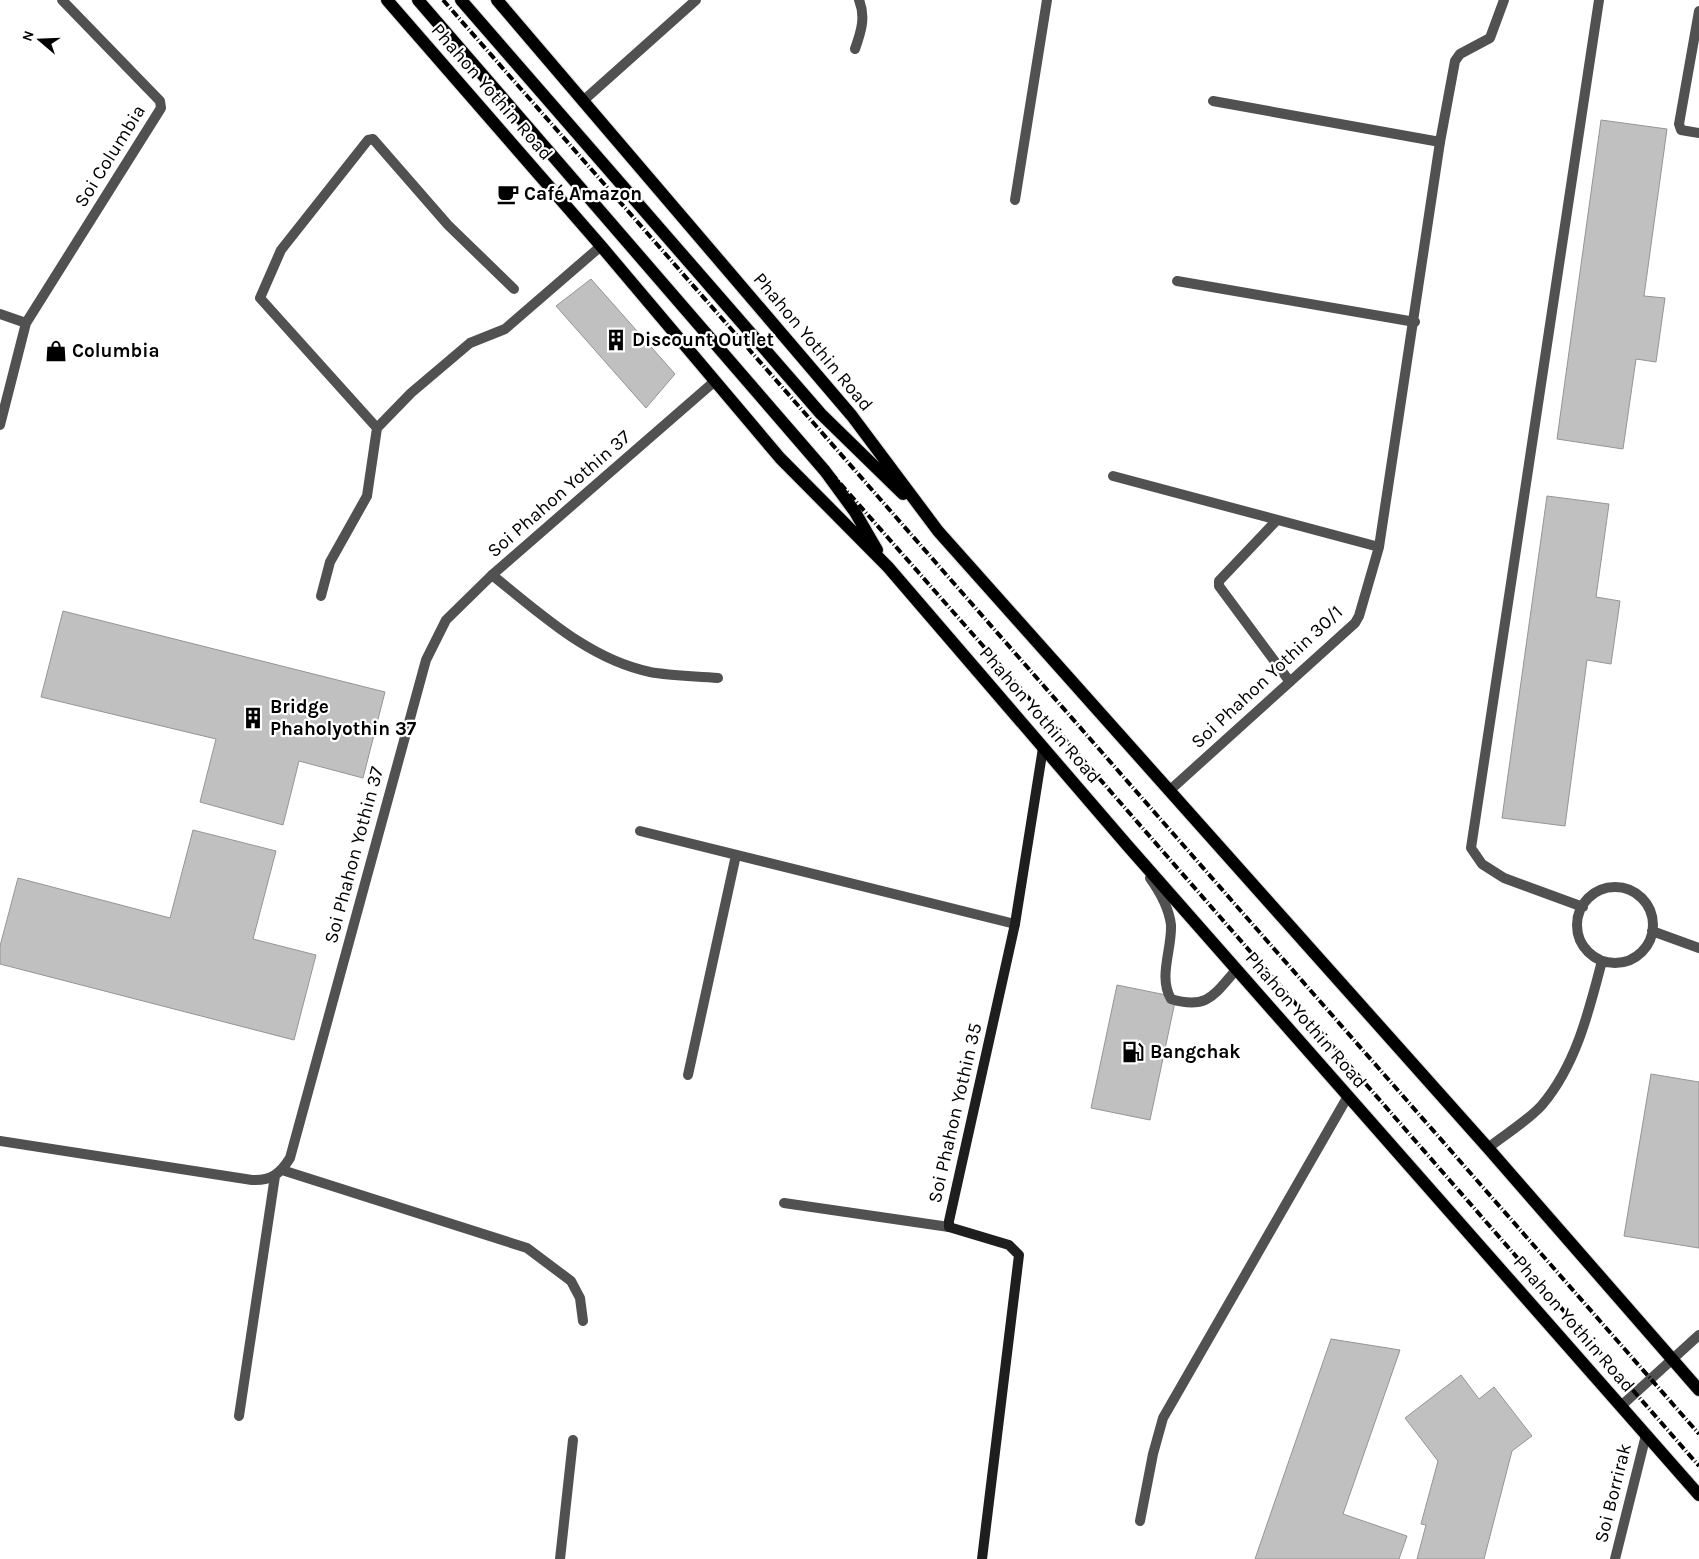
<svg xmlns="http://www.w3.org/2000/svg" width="1699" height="1559" viewBox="0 0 1699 1559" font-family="Karla,sans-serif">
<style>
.building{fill:#c0c0c0;stroke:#959595}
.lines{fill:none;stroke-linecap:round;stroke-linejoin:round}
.primary-casing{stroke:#dbdbdb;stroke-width:14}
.lane{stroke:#515151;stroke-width:10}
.street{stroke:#515151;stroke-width:10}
.secondary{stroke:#1e1e1e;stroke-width:10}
.primary{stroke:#000;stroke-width:12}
.rail{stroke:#000;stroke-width:4;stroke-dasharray:8 2.5 1 2.5;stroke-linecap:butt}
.labels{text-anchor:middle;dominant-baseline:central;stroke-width:4.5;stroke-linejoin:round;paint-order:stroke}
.street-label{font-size:19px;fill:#000;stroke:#fff}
.poi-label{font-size:19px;font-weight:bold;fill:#000;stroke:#fff;text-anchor:start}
</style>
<rect width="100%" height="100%" fill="#fff"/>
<!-- building -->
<path class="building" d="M 1601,120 L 1667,129 L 1644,296 L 1665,298 L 1656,362 L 1636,359 L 1623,449 L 1557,439 Z
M 591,279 L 675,374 L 646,408 L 556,306 Z
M 1547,496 L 1609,504 L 1596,597 L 1620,601 L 1611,664 L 1587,660 L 1565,826 L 1502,818 Z
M 63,611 L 385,692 L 363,778 L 299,761 L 283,825 L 200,802 L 216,739 L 41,697 Z
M 193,830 L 276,851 L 253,939 L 316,955 L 294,1040 L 0,964 L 0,946 L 18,878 L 170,918 Z
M 1117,985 L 1176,997 L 1150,1120 L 1091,1108 Z
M 1651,1074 L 1699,1082 L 1699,1248 L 1624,1236 Z
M 1331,1339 L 1400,1350 L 1343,1514 L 1407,1536 L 1399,1559 L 1255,1559 Z
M 1461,1375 L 1479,1399 L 1494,1387 L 1532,1436 L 1512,1451 L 1484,1559 L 1417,1559 L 1426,1525 L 1421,1524 L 1438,1461 L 1405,1418 Z"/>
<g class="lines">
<!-- primary casing -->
<g class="primary-casing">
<path id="primary" d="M 387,0 L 601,246 L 780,458 L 888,567 L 1127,845 L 1699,1495
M 418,0 L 825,471 L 855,512 L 877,550
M 461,0 L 821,414 L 903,494
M 497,0 L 852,416 L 938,531 L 1488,1148 L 1699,1390"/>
</g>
<!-- lane -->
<path class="lane" d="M 1699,11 L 1679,124 L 1681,130 L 1699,133
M 855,49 C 861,32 866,17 859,0
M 1213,101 L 1440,142
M 1177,281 L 1415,322
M 377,428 L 260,298 L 281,250 L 368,140 L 373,139 L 448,225 L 514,289
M 492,575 C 540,613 588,659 650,672 C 672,676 696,676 718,678
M 321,596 L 330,562 L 367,496 L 377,428 L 411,393 L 470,343 L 505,329 L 601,246
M 1150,878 C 1160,892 1169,908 1171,925 C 1172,950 1158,977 1171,999 C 1207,1010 1214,995 1236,970
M1577 925a38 38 0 1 1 76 0a38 38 0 1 1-76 0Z
M 1583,907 L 1504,878 L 1482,864 L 1471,848 L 1599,0
M 1652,931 L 1699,948
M 1488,1148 C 1504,1135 1529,1120 1542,1105 C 1576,1065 1589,1011 1602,961
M 784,1203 L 949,1227"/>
<!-- street -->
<path class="street" d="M 584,100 L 696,0
M 1015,200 L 1047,0
M 0,314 L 26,323
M 0,425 L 26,323 L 161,108 L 160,101 L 62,0
M 1113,476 L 1379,547
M 1277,520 L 1219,581 L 1219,586 L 1290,682
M 1169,791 L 1355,623 L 1359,616 L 1379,547 L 1440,142 L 1455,61 L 1460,54 L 1490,38 L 1504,0
M 640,831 L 1015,924
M 688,1075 L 736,855
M 0,1141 L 252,1180 C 271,1181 280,1174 290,1158 L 426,660 L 446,620 L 492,575 L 715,381
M 282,1170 L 527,1248 L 571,1281 L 580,1298 L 583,1321
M 1621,1406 L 1699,1335
M 239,1416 L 275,1176
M 1140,1521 L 1153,1454 L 1163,1418 L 1348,1096
M 560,1559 L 573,1440
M 1615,1559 L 1646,1435"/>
<!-- secondary -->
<path class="secondary" d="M 982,1559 L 1019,1255 L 1009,1245 L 949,1227 L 949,1221 L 1015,924 L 1043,748"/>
<!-- primary -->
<use href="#primary" class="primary"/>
<!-- rail -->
<path class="rail" d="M 415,0 L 1050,722 L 1699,1466
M 443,0 L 1699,1434"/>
</g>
<!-- icons -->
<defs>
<g id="cafe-bare" transform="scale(1.725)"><path d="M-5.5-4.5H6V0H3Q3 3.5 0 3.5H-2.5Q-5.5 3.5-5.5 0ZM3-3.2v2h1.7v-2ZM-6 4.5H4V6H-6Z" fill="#000" stroke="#fff" stroke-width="2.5" paint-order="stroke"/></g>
<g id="building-bare" transform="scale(1.725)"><path d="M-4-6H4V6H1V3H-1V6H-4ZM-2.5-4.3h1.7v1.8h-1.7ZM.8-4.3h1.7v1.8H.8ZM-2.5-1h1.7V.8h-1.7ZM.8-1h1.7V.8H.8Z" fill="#000" stroke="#fff" stroke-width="2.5" paint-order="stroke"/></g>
<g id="shop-bare" transform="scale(1.725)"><path d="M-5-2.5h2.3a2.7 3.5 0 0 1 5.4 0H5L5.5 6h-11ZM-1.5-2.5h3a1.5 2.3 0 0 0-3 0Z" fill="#000" stroke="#fff" stroke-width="2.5" paint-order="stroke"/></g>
<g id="fuel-bare" transform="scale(1.725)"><path d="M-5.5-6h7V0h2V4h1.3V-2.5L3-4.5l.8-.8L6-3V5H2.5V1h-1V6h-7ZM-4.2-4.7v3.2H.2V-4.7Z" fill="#000" stroke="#fff" stroke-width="2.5" paint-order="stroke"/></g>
</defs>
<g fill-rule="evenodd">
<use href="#cafe-bare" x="508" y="194"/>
<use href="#building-bare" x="616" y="340"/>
<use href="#shop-bare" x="56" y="351"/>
<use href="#building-bare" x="253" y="718"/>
<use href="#fuel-bare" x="1133" y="1052"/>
</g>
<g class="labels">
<!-- street labels -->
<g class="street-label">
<text transform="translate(492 92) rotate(49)">Phahon Yothin Road</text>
<text transform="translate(110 156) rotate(-58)">Soi Columbia</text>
<text transform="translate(813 342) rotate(50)">Phahon Yothin Road</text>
<text transform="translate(559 494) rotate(-41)">Soi Phahon Yothin 37</text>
<text transform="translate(1267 677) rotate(-43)">Soi Phahon Yothin 30/1</text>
<text transform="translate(1040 715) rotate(49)">Phahon Yothin Road</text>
<text transform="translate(354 855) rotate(-75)">Soi Phahon Yothin 37</text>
<text transform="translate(1306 1020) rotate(49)">Phahon Yothin Road</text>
<text transform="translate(955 1113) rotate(-77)">Soi Phahon Yothin 35</text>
<text transform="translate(1574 1324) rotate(49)">Phahon Yothin Road</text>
<text transform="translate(1613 1493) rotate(-76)">Soi Borrirak</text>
</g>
<!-- poi labels -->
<g class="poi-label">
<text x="524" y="194">Café Amazon</text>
<text x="632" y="340">Discount Outlet</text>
<text x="72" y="351">Columbia</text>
<text x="270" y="707">Bridge<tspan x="270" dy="22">Phaholyothin 37</tspan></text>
<text x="1150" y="1052">Bangchak</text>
</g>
</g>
<!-- north arrow -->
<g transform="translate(40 40) rotate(289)" stroke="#ffffff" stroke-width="4" paint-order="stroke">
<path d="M0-4L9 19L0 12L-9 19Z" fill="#000000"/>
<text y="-8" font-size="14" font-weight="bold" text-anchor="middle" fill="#000000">N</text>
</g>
</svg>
